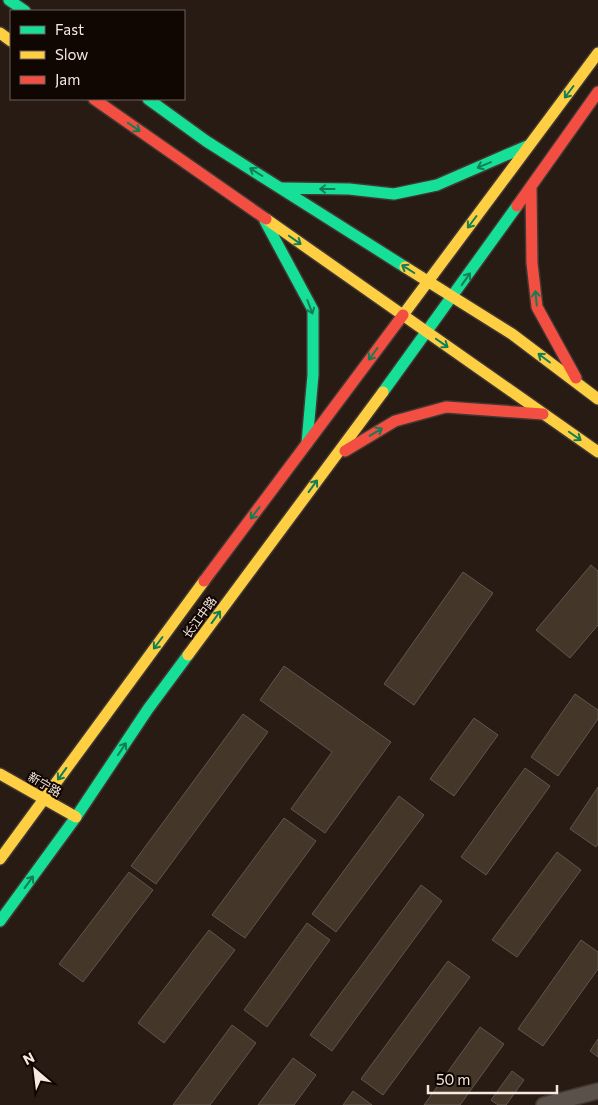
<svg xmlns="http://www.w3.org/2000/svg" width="598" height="1105" viewBox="0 0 598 1105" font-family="Commissioner,'Noto Sans SC',sans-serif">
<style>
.building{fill:#443729;stroke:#60564e}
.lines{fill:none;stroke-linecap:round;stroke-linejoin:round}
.street-casing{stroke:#423832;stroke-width:18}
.fast-casing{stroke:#423832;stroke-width:14}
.slow-casing{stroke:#423832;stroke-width:14}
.jam-casing{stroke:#423832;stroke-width:14}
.street{stroke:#5b514b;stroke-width:15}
.fast{stroke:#16e098;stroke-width:11}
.slow{stroke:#ffcf43;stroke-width:11}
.jam{stroke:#f24e42;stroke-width:11}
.oneway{stroke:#137e55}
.labels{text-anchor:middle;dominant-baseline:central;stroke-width:4;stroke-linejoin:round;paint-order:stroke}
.street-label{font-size:12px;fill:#f8e8df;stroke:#100703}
</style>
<rect width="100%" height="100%" fill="#271b13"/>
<!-- building -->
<path class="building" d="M 591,565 L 598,571 L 598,625 L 570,658 L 536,630 Z
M 463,572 L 493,593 L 414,705 L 384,684 Z
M 284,666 L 391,742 L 325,833 L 291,809 L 332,752 L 260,700 Z
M 575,694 L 598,710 L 598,719 L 558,776 L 531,757 Z
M 243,714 L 268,732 L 156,884 L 131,866 Z
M 474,718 L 498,735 L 454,796 L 430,779 Z
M 525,768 L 550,786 L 486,875 L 461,857 Z
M 598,787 L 598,844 L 596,847 L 570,829 Z
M 399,796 L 424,815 L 336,932 L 312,914 Z
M 284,818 L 316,841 L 245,938 L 212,915 Z
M 557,852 L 581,870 L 517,957 L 492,940 Z
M 129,872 L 153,890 L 83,982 L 59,964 Z
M 421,885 L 442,901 L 332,1051 L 310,1035 Z
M 307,923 L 330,940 L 267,1027 L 244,1010 Z
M 209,930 L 235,950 L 164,1043 L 138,1023 Z
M 581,940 L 598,952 L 598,969 L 543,1046 L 518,1029 Z
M 448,961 L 470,977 L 383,1095 L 361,1079 Z
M 232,1025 L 256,1043 L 210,1105 L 173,1105 Z
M 480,1027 L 504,1044 L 460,1105 L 424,1105 Z
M 598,1039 L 598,1057 L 590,1051 Z
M 293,1058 L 316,1075 L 294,1105 L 258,1105 Z
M 512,1071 L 524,1080 L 506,1105 L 498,1105 L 491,1100 Z
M 353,1091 L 372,1105 L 343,1105 Z"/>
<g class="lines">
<!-- street casing -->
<g class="street-casing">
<path id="street" d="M 544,1105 L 598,1091"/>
</g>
<!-- fast casing -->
<g class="fast-casing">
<path id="fast" d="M 9,0 L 25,11
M 148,99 L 206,141 L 405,267
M 282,188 L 349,189 L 394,194 L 437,185 L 527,146
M 265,221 L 313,310 L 313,375 L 307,443
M 383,392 L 517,206
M 0,921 L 76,817 L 148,709 L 188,655"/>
</g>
<!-- slow casing -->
<g class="slow-casing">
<path id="slow" d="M 0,33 L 11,41
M 266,219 L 598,452
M 405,267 L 512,334 L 598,399
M 403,315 L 598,53
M 188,655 L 383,392
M 0,774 L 76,817
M 0,859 L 204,581"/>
</g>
<!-- jam casing -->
<g class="jam-casing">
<path id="jam" d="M 94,99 L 266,219
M 531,188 L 532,263 L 537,307 L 576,378
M 517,206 L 598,92
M 345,451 L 395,421 L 446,407 L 543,414
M 204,581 L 403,315"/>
</g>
<!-- street -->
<use href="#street" class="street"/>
<!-- fast -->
<use href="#fast" class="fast"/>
<!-- slow -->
<use href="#slow" class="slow"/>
<!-- jam -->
<use href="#jam" class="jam"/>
</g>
<!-- one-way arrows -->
<defs><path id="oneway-shaft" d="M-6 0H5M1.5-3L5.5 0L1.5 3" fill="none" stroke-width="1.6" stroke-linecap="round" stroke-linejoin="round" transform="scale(1.25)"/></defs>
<g class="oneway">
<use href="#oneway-shaft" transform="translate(569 92) rotate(127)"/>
<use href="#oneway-shaft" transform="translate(134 127) rotate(35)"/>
<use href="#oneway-shaft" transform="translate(484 165) rotate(157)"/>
<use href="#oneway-shaft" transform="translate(256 172) rotate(-148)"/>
<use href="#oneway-shaft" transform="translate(327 189) rotate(-180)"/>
<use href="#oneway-shaft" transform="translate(472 222) rotate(127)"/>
<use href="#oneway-shaft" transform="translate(295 240) rotate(35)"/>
<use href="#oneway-shaft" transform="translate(408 269) rotate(-148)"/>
<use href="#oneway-shaft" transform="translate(466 279) rotate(-55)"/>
<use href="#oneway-shaft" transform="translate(536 298) rotate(-96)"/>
<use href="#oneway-shaft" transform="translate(310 307) rotate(69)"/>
<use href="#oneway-shaft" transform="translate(442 343) rotate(35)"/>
<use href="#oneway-shaft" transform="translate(373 354) rotate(127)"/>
<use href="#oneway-shaft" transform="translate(544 358) rotate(-143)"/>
<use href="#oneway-shaft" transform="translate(376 432) rotate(-31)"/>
<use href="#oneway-shaft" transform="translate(575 436) rotate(35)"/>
<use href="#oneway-shaft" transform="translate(313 486) rotate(-54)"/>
<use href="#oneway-shaft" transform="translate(255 513) rotate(127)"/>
<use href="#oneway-shaft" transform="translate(216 617) rotate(-54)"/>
<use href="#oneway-shaft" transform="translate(158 643) rotate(127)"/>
<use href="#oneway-shaft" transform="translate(122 749) rotate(-56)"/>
<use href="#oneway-shaft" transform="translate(62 774) rotate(126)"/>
<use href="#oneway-shaft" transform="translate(29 882) rotate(-54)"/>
</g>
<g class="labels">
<!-- street labels -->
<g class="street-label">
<text transform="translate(199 617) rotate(-54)">长江中路</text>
<text transform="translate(45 784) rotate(30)">新宁路</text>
</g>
</g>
<!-- legend -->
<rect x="10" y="10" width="175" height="90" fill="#100703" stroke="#6d615b"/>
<rect x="20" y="26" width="25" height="8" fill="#16e098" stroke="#6d615b"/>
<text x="55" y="35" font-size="15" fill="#f8e8df">Fast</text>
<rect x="20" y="51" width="25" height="8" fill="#ffcf43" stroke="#6d615b"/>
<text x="55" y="60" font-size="15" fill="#f8e8df">Slow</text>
<rect x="20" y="76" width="25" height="8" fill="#f24e42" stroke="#6d615b"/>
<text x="55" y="85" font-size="15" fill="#f8e8df">Jam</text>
<!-- north arrow -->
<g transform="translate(35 1070) rotate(332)" stroke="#100703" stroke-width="4" paint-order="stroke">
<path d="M0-4L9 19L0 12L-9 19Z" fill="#f8e8df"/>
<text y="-8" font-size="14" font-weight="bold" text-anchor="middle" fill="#f8e8df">N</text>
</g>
<!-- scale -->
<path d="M428 1085v8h129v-8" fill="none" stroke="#f8e8df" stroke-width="2.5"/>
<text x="436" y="1085" font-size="15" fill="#f8e8df" stroke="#100703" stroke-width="4" paint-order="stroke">50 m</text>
</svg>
